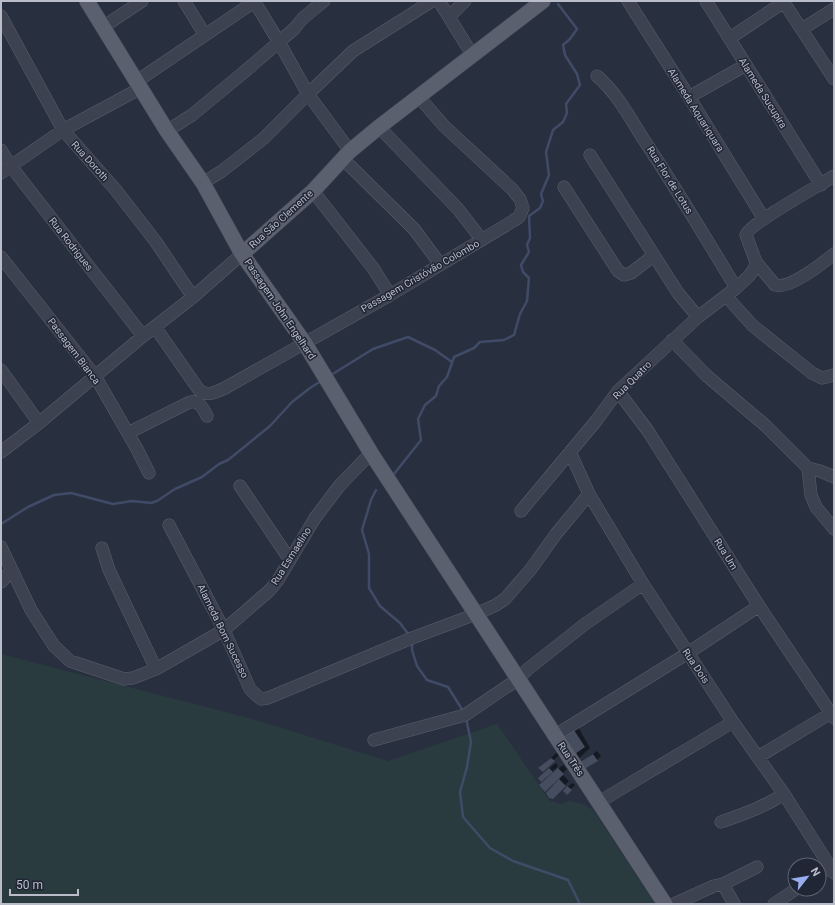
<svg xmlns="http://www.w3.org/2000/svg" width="835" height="905" viewBox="0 0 835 905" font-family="Roboto,sans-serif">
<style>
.green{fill:#2a3b40}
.shadow{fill:#0007}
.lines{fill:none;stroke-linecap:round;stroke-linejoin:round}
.stream{stroke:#404b67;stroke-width:2.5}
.building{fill:#454d5e}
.minor-casing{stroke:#5a5f6d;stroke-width:13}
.major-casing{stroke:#464a58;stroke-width:16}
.minor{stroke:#3c424f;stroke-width:12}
.major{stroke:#5b606f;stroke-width:15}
.labels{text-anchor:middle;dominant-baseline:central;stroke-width:3;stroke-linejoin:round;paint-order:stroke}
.street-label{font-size:10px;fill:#b9bdca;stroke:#212635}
</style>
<rect width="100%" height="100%" fill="#282f3f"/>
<!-- green -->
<path class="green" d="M 1,654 L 252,719 L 388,761 L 497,724 L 550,801 L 561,804 L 570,801 L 583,804 L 593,810 L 655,904 L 1,904 Z"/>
<!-- shadow -->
<path class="shadow" d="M 578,727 L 590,748 L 577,760 L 572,759 L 577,754 L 574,750 L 559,742 Z
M 560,750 L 562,752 L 543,771 L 539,768 Z
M 597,751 L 601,756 L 597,760 L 578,764 Z
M 556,763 L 558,766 L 552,772 L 545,772 Z
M 563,765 L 567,769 L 562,774 L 569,781 L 553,798 L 547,793 L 560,778 L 559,777 L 544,781 Z
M 572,783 L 575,785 L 567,793 L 564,791 Z"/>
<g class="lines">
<!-- stream -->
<path class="stream" d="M 331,375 L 373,349 L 408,337 L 435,350 L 452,362
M 394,474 L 421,440 L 418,419 L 425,405 L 436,396 L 439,386 L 447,377 L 454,357 L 474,348 L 480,342 L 504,340 L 514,335 L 520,314 L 527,301 L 529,278 L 523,272 L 521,265 L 529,252 L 527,245 L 530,238 L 529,216 L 540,208 L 543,201 L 541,194 L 549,175 L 546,152 L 553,130 L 563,122 L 567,113 L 566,104 L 580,85 L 577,74 L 565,55 L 563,45 L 570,39 L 577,29 L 558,4
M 376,490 L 371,500 L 362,530 L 369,554 L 369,588 L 380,606 L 400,623 L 409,635
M 1,524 L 28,507 L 54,495 L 71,493 L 113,504 L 132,501 L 151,503 L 157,501 L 175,489 L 202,477 L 219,464 L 228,460 L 270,426 L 292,402 L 310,388 L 321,381
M 412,642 L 412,650 L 417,666 L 427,680 L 448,687 L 463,711
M 466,718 L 471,742 L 467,767 L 460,792 L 463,817 L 490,848 L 513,861 L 568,880 L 580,904"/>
</g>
<!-- building -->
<path class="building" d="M 574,730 L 585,747 L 575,754 L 569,746 L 565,736 Z
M 593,754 L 598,761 L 581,771 L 577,764 Z
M 551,758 L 555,761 L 543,772 L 538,768 Z
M 549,768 L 553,772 L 541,782 L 538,778 Z
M 558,768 L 564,774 L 545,792 L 539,785 Z
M 559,779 L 566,786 L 553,799 L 549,798 L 546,793 Z
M 567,786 L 572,790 L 567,795 L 563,791 Z"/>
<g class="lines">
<!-- minor casing -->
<g class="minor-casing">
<path id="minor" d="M 184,1 L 205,35
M 254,1 L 279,42 L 308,94 L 350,151
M 439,1 L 473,56
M 628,1 L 689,97 L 764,219
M 706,1 L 821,185
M 783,1 L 834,79
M 1,16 L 63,130 L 115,189 L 156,242 L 193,297
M 449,17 L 465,1
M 103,27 L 142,1
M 802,29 L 834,9
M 730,38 L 784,2
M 597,76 C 617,93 630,118 644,140 C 676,188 706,238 736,288
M 137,81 L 254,2
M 689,97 L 746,65
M 379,127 L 458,209 L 482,240
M 167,131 L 192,115 L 243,73 L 294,29 L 303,18 L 324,1
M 1,150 L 10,165 L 143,336
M 590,155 L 678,293 L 698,317
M 343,159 L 414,229 L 440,264
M 1,173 L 63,130 L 141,88
M 834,176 C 820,185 749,224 746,235 L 756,262 L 775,285 C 789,290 823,263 834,254
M 203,183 L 222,171 L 263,139 L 308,94 L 353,51 L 432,1
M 564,187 L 618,271 L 624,275 L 631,273 L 653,256
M 313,191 L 373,268 L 390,295
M 1,257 L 95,376 L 137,449 L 149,473
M 726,296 L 753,326 L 812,373 L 822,378 L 834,375
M 155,327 L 199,390 C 207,397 216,392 225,388 L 390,295 L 513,221 L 519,217 L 523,208 L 520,199 L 512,189 L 444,126 L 418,96
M 672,340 L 707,376 L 766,426 L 808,468 L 811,495 L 816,507 L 834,529
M 1,370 L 39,423
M 618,391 L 648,431 L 759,606 L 834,718
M 128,433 L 190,402 C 200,400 203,409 207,416
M 1,452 L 39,423 L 143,336 L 193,297 L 242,254
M 570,452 L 589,494 L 643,584 L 733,722 L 784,794 L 834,873
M 808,468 L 820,471 L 834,477
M 240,486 L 290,560
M 521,511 L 596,421 L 618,391 L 698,317 L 736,288 L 749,276 L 754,269 L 756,262
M 169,525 L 224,630 L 250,689 L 256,695 L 261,699 L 268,698 L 412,638 L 476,614 L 496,605 L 505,599 L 531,569 L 556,534 L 589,494
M 1,547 L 31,610 L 54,646 L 70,661 L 124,679 L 133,678 L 156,669 L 224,630 L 270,590 L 278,580 L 315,518 L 340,485 L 371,453
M 102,548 L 109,570 L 156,669
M 1,582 L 12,570
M 554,736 L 688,653 L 759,606
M 374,740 L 465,715 L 518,679 L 528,669 L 585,624 L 643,584
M 758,757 L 831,713
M 599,802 L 733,722
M 721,822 C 743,814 764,807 784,794
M 819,874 L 830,867
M 723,884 L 734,904
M 674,904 L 714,886 L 723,884 L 757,867
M 774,904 L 796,889"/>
</g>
<!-- major casing -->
<g class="major-casing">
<path id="major" d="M 87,1 L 167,131 L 203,183 L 242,254 L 304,342 L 371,453 L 665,904
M 242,254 L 313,191 L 350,151 L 379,127 L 543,1"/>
</g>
<!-- minor -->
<use href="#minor" class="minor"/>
<!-- major -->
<use href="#major" class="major"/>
</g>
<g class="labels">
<!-- street labels -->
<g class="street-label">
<text transform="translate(763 93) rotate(58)">Alameda Sucupira</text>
<text transform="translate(696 110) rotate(58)">Alameda Aquariquara</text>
<text transform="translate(90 161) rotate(48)">Rua Doroth</text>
<text transform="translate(670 180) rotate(58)">Rua Flor de Lotus</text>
<text transform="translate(281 219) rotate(-42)">Rua São Clemente</text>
<text transform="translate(71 244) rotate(52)">Rua Rodrigues</text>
<text transform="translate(420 276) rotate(-30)">Passagem Cristóvão Colombo</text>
<text transform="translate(280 309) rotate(56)">Passagem John Engelhard</text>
<text transform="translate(74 351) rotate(53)">Passagem Bianca</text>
<text transform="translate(632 380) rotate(-45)">Rua Quatro</text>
<text transform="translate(726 554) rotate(58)">Rua Um</text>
<text transform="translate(291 556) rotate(-58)">Rua Esmaelino</text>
<text transform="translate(223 631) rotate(64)">Alameda Bom Sucesso</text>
<text transform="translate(696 666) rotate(56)">Rua Dois</text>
<text transform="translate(571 759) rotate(56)">Rua Três</text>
</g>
</g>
<!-- border -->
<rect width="835" height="905" fill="none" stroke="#b9bdca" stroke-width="4"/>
<!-- north arrow -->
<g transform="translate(807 877) rotate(59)"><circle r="19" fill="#212635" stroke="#5e6271"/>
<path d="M0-3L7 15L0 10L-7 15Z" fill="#98aeef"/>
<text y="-6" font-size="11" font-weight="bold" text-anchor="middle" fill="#b9bdca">N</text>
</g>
<!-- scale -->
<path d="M10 889v6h68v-6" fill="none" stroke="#b9bdca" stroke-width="2"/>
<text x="16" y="889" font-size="12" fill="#b9bdca" stroke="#212635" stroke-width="3" paint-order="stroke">50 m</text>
</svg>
